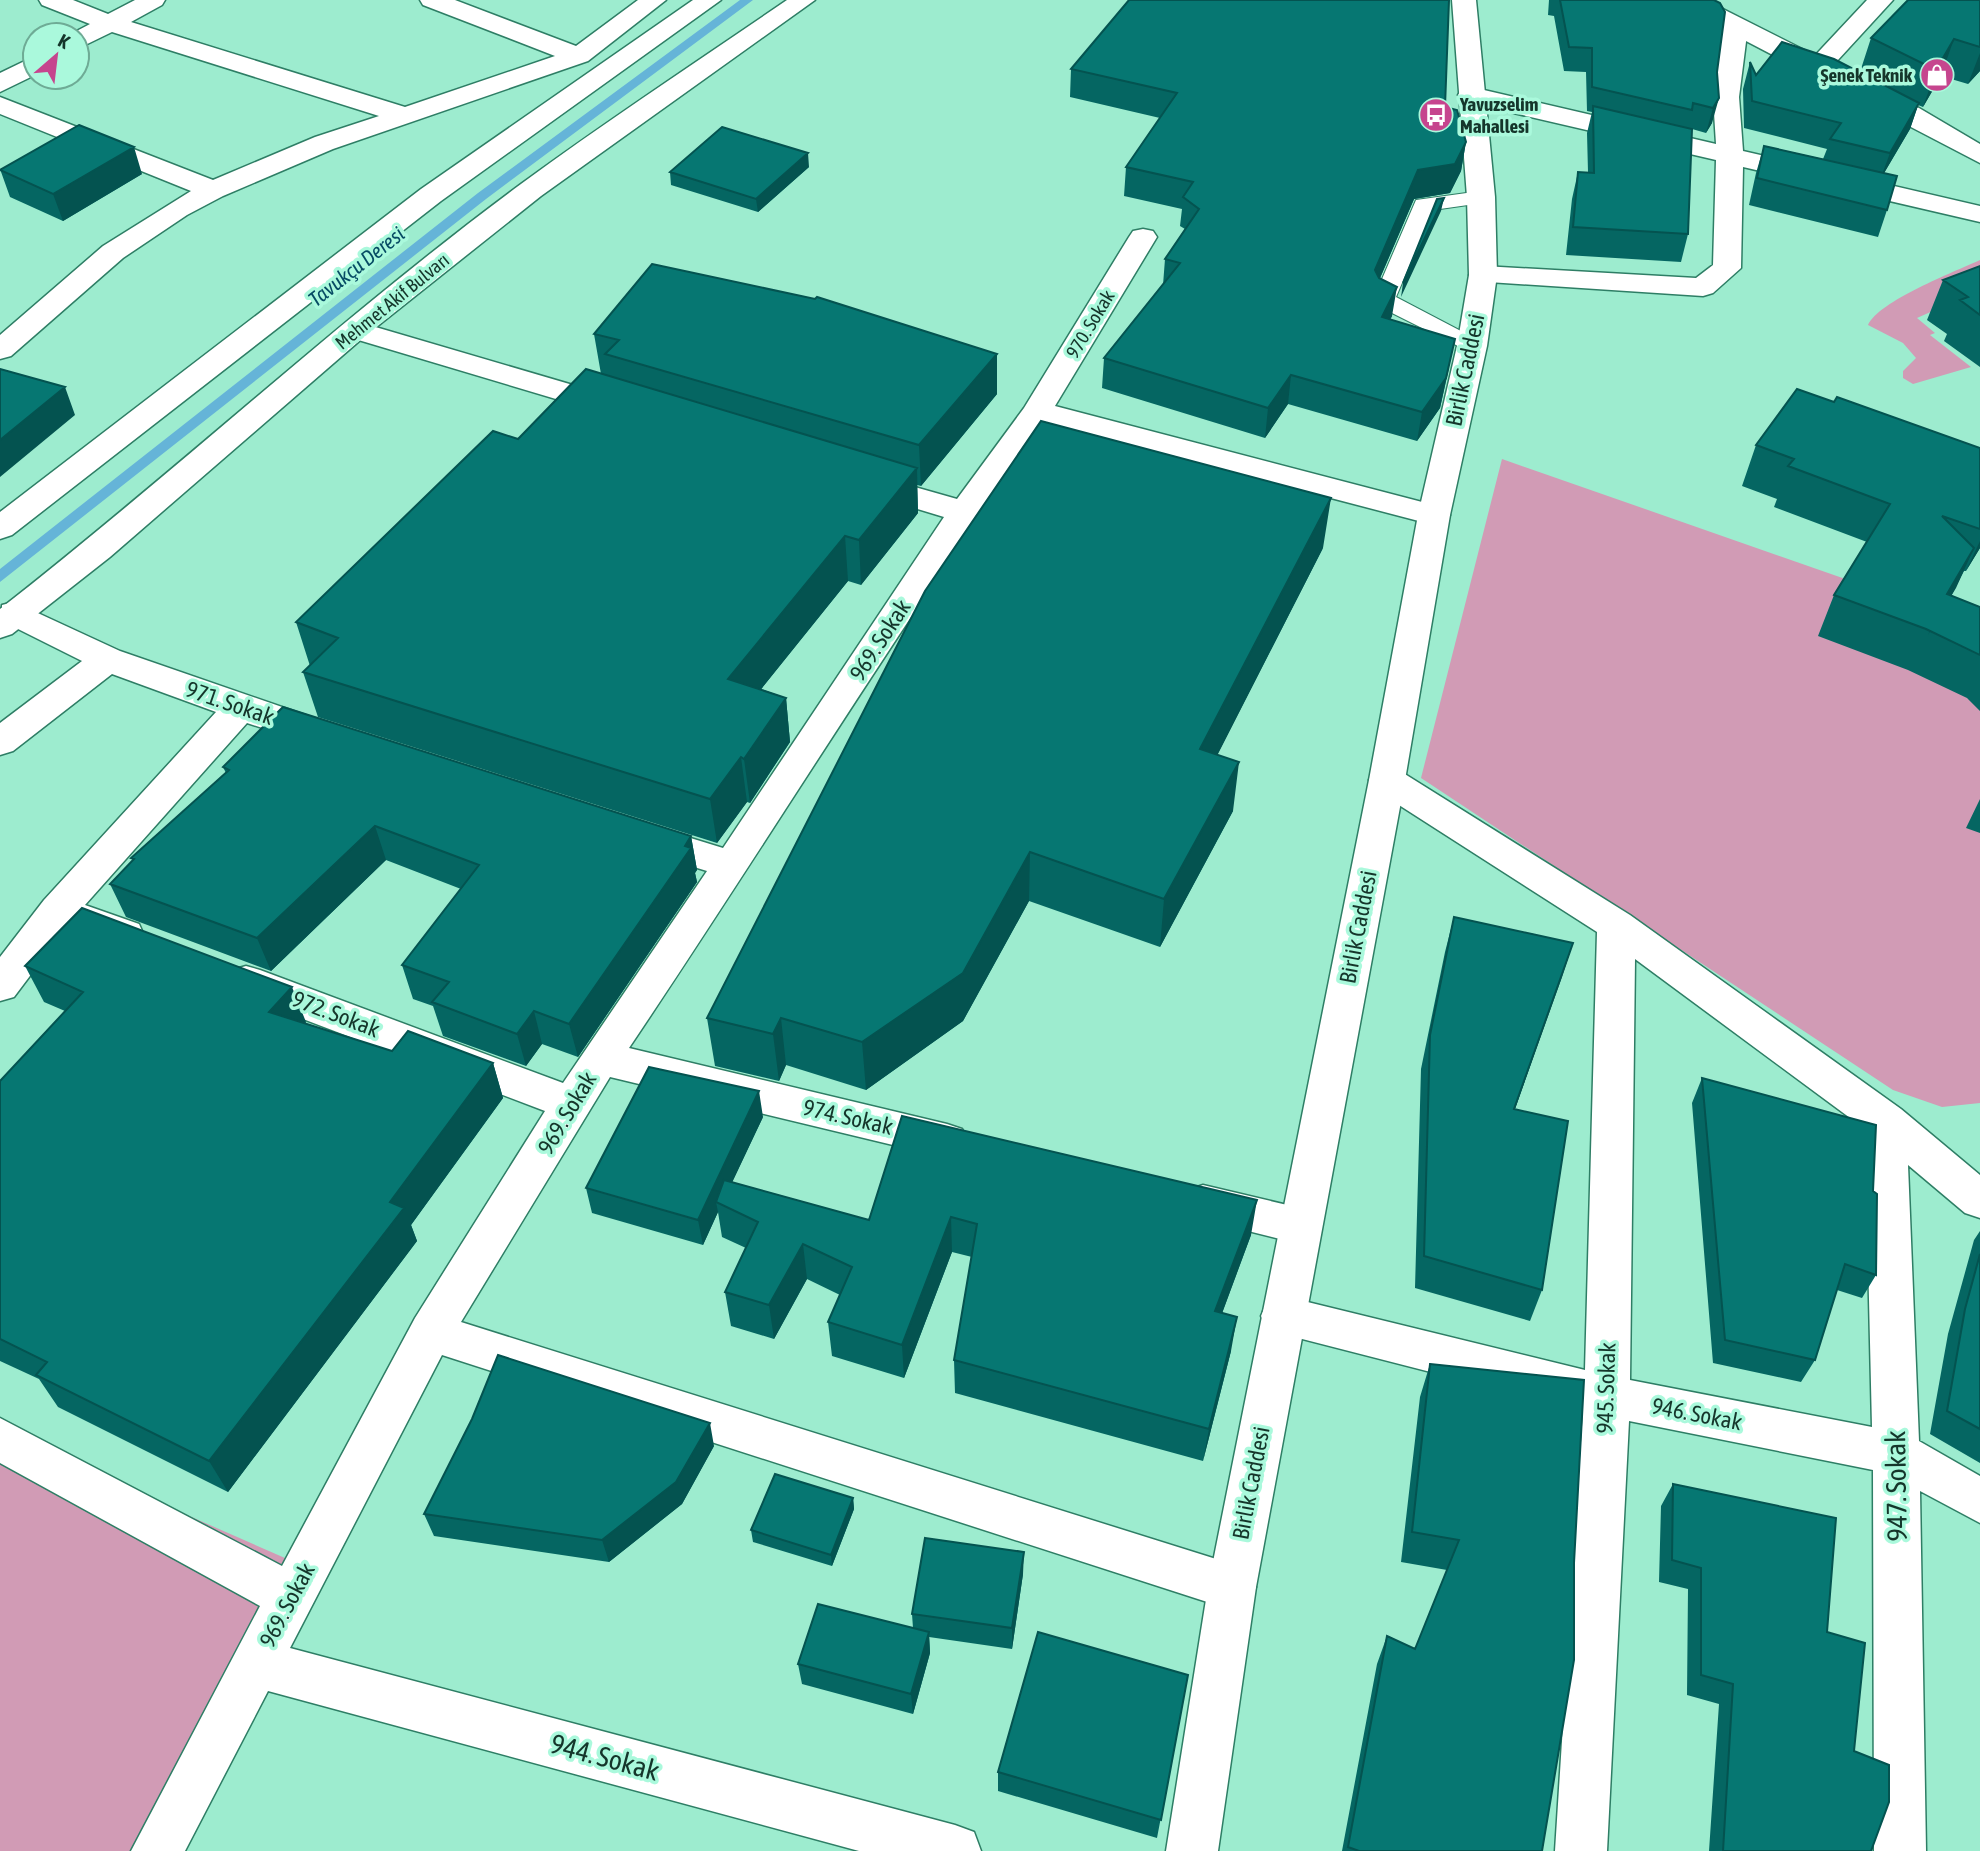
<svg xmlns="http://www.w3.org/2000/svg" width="1980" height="1851" viewBox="0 0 1980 1851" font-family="'Asap Condensed',sans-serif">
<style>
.green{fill:#d19bb5}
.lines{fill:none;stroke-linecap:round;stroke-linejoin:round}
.stream{fill:#65b4d8;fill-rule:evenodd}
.service-casing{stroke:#2e7e65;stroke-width:2}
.minor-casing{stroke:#2e7e65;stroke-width:3}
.secondary-casing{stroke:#2e7e65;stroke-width:3}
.primary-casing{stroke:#2e7e65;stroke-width:3}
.service{fill:#fff;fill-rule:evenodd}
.minor{fill:#fff;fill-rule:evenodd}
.secondary{fill:#fff;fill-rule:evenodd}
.primary{fill:#fff;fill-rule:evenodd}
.wall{fill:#056662}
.shaded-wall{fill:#045350}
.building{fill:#067772;stroke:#045350;stroke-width:2}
.labels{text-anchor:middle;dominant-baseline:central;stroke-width:7;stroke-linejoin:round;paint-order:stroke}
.far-poi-label{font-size:19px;font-weight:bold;fill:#15362b;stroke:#aaf9dc;text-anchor:end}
.far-street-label{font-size:19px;fill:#15362b;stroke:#aaf9dc}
.far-water-label{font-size:21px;font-style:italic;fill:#074c64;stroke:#aaf9dc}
.street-label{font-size:23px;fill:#15362b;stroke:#aaf9dc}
.near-street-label{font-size:28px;fill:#15362b;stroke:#aaf9dc}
</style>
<rect width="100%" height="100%" fill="#9deccf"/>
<!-- green -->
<path class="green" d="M 1980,260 L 1980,290 L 1917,318 L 1935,333 L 1930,335 L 1971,367 L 1913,384 L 1903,378 L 1903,371 L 1916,358 L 1903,343 L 1868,325 C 1879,301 1954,272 1980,260 Z
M 1502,459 L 1980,626 L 1980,1103 L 1942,1107 L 1893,1090 L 1421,778 Z
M 0,1433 L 317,1572 L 137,1851 L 0,1851 Z"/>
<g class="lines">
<!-- stream -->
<path class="stream" d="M 740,0 L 753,0 L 486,199 L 0,582 L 0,569 L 478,193 Z"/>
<!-- service casing -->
<g class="service-casing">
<path id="service" d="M 1481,191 L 1492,197 L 1489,202 L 1433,210 L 1396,297 L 1480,341 L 1484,346 L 1480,351 L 1472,353 L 1376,305 L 1373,300 L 1416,200 Z"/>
</g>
<!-- minor casing -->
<g class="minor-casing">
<path id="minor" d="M 39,0 L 73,0 L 108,14 L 135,0 L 165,0 L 162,5 L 131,22 L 405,107 L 555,56 L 423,5 L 420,0 L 455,0 L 576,46 L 638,0 L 666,0 L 588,61 L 333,149 L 223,196 L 187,215 L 123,258 L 11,356 L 0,359 L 0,335 L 103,246 L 191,191 L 0,114 L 0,97 L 213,180 L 315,137 L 379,116 L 112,32 L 77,49 L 77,35 L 69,35 L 90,24 L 42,5 Z
M 1867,0 L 1893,0 L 1826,73 L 1808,73 L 1804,68 L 1808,63 Z
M 1735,18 L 1744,21 L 1748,26 L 1739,97 L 1743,151 L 1980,206 L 1980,222 L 1743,167 L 1741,268 L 1713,293 L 1703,296 L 1473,281 L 1469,275 L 1473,269 L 1483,266 L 1696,278 L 1713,265 L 1716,160 L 1462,101 L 1458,95 L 1462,89 L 1471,87 L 1716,144 L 1713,97 L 1722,26 L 1726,21 Z
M 35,56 L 35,75 L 0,92 L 0,73 Z
M 1143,229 L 1153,231 L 1157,237 L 1055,406 L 1445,508 L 1450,515 L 1445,522 L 1434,525 L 1044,423 C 899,626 768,841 629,1048 L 947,1124 L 962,1129 L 968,1141 L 962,1153 L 947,1158 L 610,1077 L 461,1322 L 1232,1564 L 1249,1571 L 1256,1587 L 1249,1603 L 1232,1610 L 442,1355 L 290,1648 L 955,1825 L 974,1832 L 981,1851 L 859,1851 L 268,1691 L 185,1851 L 131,1851 L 260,1606 L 0,1463 L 0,1418 L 282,1566 L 415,1318 L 545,1111 L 232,992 L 226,981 L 232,970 L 246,966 L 260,970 L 563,1083 L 707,871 L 632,848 L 626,838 L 632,828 L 645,824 L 723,848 L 944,517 L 858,491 L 853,484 L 858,477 L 869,474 L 957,499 L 1024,408 L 1129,237 L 1133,231 Z
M 355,321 L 624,400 L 628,407 L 624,414 L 613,416 L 345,336 L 340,330 L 345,324 Z
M 14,602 L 120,651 L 334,725 L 339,734 L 334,743 L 321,747 L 247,723 L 85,905 L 139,924 L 144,935 L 139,946 L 125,950 L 66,928 L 14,997 L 0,1001 L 0,957 L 44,900 L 216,712 L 112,674 L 13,751 L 0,755 L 0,723 L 82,661 L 2,621 L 2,605 Z
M 1387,767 L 1400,771 L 1630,915 L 1901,1109 L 1980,1175 L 1980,1218 L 1965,1213 L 1908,1165 L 1919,1441 L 1980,1476 L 1980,1523 L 1920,1491 L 1926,1851 L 1874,1851 L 1873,1470 L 1629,1421 L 1607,1851 L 1555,1851 L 1583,1411 L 1267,1330 L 1261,1316 L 1267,1302 L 1283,1296 L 1585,1370 L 1597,932 L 1374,789 L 1369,780 L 1374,771 ZM 1635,959 L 1865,1129 L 1872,1427 L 1630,1380 Z
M 1203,1185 L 1300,1208 L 1315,1213 L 1321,1226 L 1315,1239 L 1300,1244 L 1188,1216 L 1182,1203 L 1188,1190 Z"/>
</g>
<!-- secondary casing -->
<g class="secondary-casing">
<path id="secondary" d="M 1452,0 L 1476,0 L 1495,197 L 1497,275 L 1487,346 L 1450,515 L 1405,780 L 1256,1587 L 1218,1851 L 1166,1851 L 1208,1587 L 1369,780 L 1418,515 L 1457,346 L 1469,275 L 1467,197 Z
M 1674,0 L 1705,0 L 1919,108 L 1980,144 L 1980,163 L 1677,5 Z"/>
</g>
<!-- primary casing -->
<g class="primary-casing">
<path id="primary" d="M 693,0 L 721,0 L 441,201 L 12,535 L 0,539 L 0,512 L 421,189 Z
M 787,0 L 815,0 L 541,196 L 365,336 L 110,557 L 12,634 L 0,638 L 0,609 C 177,471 341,317 521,184 C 608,120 698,61 787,0 Z"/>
</g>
<!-- service -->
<use href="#service" class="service"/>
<!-- minor -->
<use href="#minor" class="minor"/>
<!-- secondary -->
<use href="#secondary" class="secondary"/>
<!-- primary -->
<use href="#primary" class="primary"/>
</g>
<!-- wall -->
<path class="wall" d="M 1549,0 L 1714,0 L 1717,72 L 1712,123 L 1706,133 L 1692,129 L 1688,234 L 1681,262 L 1566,255 L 1572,199 L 1578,172 L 1588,172 L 1587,133 L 1592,112 L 1587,111 L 1586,72 L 1564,71 L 1554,16 L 1548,15 Z
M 1980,0 L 1980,71 L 1968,84 L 1941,76 L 1923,107 L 1918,105 L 1910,129 L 1884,173 L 1887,210 L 1878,237 L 1749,205 L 1756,173 L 1764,146 L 1823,159 L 1827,149 L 1744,128 L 1743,89 L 1750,62 L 1756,75 L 1860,72 L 1871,38 Z
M 1071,69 L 1445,107 L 1466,142 L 1461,171 L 1450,193 L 1414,199 L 1380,278 L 1392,316 L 1390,319 L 1449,368 L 1440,408 L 1417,441 L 1288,404 L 1265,438 L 1102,388 L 1104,358 L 1163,285 L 1165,259 L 1185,229 L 1180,226 L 1182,209 L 1124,196 L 1126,167 L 1160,118 L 1070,97 Z
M 809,167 L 758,212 L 671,185 L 670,172 Z
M 0,169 L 142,174 L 63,221 L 10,197 Z
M 1980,266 L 1980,367 L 1944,341 L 1947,334 L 1927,320 L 1943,280 Z
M 594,334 L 997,394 L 921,486 L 917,485 L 918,513 L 861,585 L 848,581 L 761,689 L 786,698 L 790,742 L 750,803 L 747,802 L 717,843 L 318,717 L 303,672 L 310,666 L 296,622 L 601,374 Z
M 1834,402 L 1980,448 L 1980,548 L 1966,571 L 1964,571 L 1951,596 L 1980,607 L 1980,711 L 1967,698 L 1908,670 L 1818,636 L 1834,595 L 1867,542 L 1774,507 L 1777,499 L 1742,486 L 1756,445 Z
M 1323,548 L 1217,755 L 1233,811 L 1160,947 L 1029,901 L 963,1021 L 866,1090 L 786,1065 L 779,1081 L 715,1066 L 707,1018 Z
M 223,767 L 691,836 L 697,870 L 695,873 L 697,882 L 578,1057 L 542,1044 L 526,1066 L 443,1036 L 433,1006 L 413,999 L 402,965 L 461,889 L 386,860 L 271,971 L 126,917 L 110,884 L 133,861 L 131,858 L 226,773 Z
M 1980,799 L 1980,833 L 1966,828 Z
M 1454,917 L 1573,943 L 1515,1109 L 1542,1290 L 1530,1321 L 1415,1288 L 1421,1069 L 1445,952 Z
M 25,966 L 306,1022 L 305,1024 L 392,1051 L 493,1063 L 503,1098 L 411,1225 L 417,1241 L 228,1492 L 58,1407 L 39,1379 L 0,1361 L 0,1081 L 65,1011 L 44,1002 Z
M 1702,1078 L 1873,1191 L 1876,1275 L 1862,1298 L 1837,1290 L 1815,1360 L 1801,1382 L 1713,1363 L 1692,1103 Z
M 902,1116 L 1251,1235 L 1222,1313 L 1231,1351 L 1203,1461 L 955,1393 L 954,1360 L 972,1257 L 952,1252 L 904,1378 L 832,1356 L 828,1322 L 840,1295 L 807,1279 L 774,1339 L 731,1326 L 725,1292 L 746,1248 L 722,1237 L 718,1212 L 703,1245 L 592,1213 L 586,1188 L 763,1117 L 732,1182 L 869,1220 Z
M 1980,1231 L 1980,1463 L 1930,1434 L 1948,1334 L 1974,1240 Z
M 1430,1364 L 1542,1851 L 1342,1851 L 1377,1664 L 1387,1636 L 1415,1649 L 1447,1570 L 1401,1562 L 1420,1397 Z
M 714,1446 L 682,1504 L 609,1562 L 434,1536 L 424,1514 Z
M 1673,1484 L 1827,1632 L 1854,1751 L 1871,1851 L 1709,1851 L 1719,1704 L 1687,1695 L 1688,1589 L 1659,1582 L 1661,1506 Z
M 853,1498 L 854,1509 L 832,1566 L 753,1542 L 751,1530 Z
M 1023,1574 L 1012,1649 L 929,1637 L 930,1653 L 913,1714 L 802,1684 L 798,1664 L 913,1628 L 912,1614 Z
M 1188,1675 L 1157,1838 L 998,1791 L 998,1772 Z"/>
<!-- shaded-wall -->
<path class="shaded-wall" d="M 1954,39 L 1941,76 L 1923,107 L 1936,70 Z
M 1980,53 L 1980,71 L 1968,84 Z
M 1719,98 L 1712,123 L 1706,133 L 1713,108 Z
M 1919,103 L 1910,129 L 1880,180 L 1890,153 Z
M 1466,142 L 1461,171 L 1450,193 L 1414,199 L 1371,299 L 1375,270 L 1418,170 Z
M 134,147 L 142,174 L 63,221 L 53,194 Z
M 808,153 L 809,167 L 758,212 L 756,199 Z
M 1444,198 L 1441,211 L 1401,297 L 1403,283 Z
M 1397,287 L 1392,316 L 1378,346 L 1382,317 Z
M 1455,339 L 1440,408 L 1417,441 L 1422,412 Z
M 997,354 L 997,394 L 921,486 L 919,445 Z
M 1291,375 L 1288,404 L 1265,438 L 1268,408 Z
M 65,387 L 75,415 L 0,477 L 0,440 Z
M 917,468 L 918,513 L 861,585 L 859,540 Z
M 1331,498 L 1323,548 L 1195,799 L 1200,749 Z
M 845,536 L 848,581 L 734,723 L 728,679 Z
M 1980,541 L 1980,548 L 1966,571 Z
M 1974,548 L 1956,588 L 1928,635 L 1947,594 Z
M 786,698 L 790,742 L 750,803 L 744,759 Z
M 741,757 L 747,802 L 717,843 L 710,799 Z
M 1239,762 L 1233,811 L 1160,947 L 1164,899 Z
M 375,826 L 386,860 L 271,971 L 257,938 Z
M 691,836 L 697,870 L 695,873 L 697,882 L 578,1057 L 569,1024 Z
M 1030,852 L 1029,901 L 963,1021 L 866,1090 L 862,1042 Z
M 1573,943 L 1562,977 L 1503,1142 L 1514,1109 Z
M 292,987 L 306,1022 L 284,1048 L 269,1012 Z
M 534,1011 L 542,1044 L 526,1066 L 517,1034 Z
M 781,1018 L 786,1065 L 779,1081 L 773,1034 Z
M 493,1063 L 503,1098 L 411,1225 L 417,1241 L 228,1492 L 209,1461 L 390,1202 Z
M 759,1091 L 763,1117 L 722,1204 L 716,1202 L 718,1212 L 703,1245 L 698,1220 Z
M 1257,1200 L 1251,1235 L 1210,1346 L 1215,1311 Z
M 951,1217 L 952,1252 L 904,1378 L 902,1345 Z
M 803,1244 L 807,1279 L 774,1339 L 769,1305 Z
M 1237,1317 L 1231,1351 L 1203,1461 L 1209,1429 Z
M 710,1423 L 714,1446 L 682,1504 L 609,1562 L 602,1540 Z
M 853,1498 L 854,1509 L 832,1566 L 831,1555 Z
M 1024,1552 L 1023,1574 L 1012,1649 L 1012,1628 Z
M 929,1632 L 930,1653 L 913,1714 L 911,1694 Z"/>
<!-- building -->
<path class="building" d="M 1129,0 L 1449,0 L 1445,107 L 1457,110 L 1466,142 L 1455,164 L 1418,170 L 1375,270 L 1379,278 L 1397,287 L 1382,317 L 1455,339 L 1446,378 L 1422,412 L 1291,375 L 1268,408 L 1104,358 L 1180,263 L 1165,259 L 1199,209 L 1183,197 L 1193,182 L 1126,167 L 1177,93 L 1071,69 Z
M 1560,0 L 1714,0 L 1720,3 L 1725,12 L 1717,72 L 1719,98 L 1713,108 L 1693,103 L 1692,110 L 1592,87 L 1592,48 L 1569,47 Z
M 1908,0 L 1980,0 L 1980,47 L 1954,39 L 1936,70 L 1871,38 Z
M 1782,42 L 1834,59 L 1919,103 L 1890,153 L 1830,139 L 1841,123 L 1752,101 L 1750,62 L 1756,75 Z
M 1593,106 L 1692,129 L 1688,234 L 1573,227 L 1578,172 L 1594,173 Z
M 79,125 L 134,147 L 53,194 L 0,170 Z
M 722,127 L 808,153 L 756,199 L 670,172 Z
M 1764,146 L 1897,176 L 1887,210 L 1757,178 Z
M 1444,198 L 1403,283 L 1437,199 Z
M 652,264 L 815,299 L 817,297 L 997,354 L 919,445 L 605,354 L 619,340 L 594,334 Z
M 1980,266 L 1980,315 L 1960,300 L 1968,297 L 1943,280 Z
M 0,369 L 65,387 L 0,440 Z
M 586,369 L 917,468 L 859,540 L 845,536 L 728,679 L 786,698 L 744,759 L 741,757 L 710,799 L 303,672 L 338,638 L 296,622 L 493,431 L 518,439 Z
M 1797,389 L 1834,402 L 1837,397 L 1980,448 L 1980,529 L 1942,516 L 1974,548 L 1947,594 L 1980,607 L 1980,655 L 1926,629 L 1834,595 L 1890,504 L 1788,466 L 1794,459 L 1756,445 Z
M 1041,421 L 1331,498 L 1200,749 L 1239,762 L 1164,899 L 1030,852 L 963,973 L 862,1042 L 781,1018 L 773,1034 L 707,1018 L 925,591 Z
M 283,707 L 691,836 L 685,846 L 691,848 L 569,1024 L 534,1011 L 517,1034 L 432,1002 L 449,982 L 402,965 L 479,865 L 375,826 L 257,938 L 110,884 L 134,859 L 131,858 L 229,770 L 223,767 Z
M 82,908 L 292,987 L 269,1012 L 392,1051 L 408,1031 L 493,1063 L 390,1202 L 404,1208 L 209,1461 L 36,1375 L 47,1362 L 0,1339 L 0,1081 L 83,992 L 25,966 Z
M 1454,917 L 1573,943 L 1514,1109 L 1568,1121 L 1542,1290 L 1424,1256 L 1430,1035 Z
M 649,1067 L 759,1091 L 698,1220 L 586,1188 Z
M 1702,1078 L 1876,1125 L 1873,1191 L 1877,1194 L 1876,1275 L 1845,1264 L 1815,1360 L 1725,1340 Z
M 902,1116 L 1257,1200 L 1215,1311 L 1237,1317 L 1209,1429 L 954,1360 L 977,1224 L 951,1217 L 902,1345 L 828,1322 L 852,1267 L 803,1244 L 769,1305 L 725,1292 L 758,1222 L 716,1202 L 724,1180 L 869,1220 Z
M 1980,1254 L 1980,1429 L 1947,1411 L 1965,1309 Z
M 498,1355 L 710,1423 L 676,1482 L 602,1540 L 424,1514 L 472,1419 Z
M 1430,1364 L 1584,1380 L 1574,1563 L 1574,1660 L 1542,1851 L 1359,1851 L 1348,1847 L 1387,1636 L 1415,1649 L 1459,1540 L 1412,1532 Z
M 775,1474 L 853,1498 L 831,1555 L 751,1530 Z
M 1673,1484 L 1836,1518 L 1827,1632 L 1865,1643 L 1854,1751 L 1889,1765 L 1889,1802 L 1871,1851 L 1723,1851 L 1733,1684 L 1701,1675 L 1701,1568 L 1672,1560 Z
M 925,1538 L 1024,1552 L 1012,1628 L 912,1614 Z
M 818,1604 L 929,1632 L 911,1694 L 798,1664 Z
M 1038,1632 L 1188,1675 L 1161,1820 L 998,1772 Z"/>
<!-- icons -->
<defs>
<g id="shop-disc" transform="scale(1.75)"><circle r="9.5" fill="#c6458e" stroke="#aaf9dc"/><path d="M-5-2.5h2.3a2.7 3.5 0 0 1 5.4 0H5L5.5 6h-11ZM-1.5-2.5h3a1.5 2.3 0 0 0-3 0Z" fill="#fff"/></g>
<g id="bus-disc" transform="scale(1.75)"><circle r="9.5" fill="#c6458e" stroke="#aaf9dc"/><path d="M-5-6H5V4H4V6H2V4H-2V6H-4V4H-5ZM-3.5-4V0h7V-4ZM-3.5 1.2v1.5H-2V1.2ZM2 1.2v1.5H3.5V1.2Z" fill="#fff"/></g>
</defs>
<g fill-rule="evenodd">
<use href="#shop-disc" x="1937" y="75"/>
<use href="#bus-disc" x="1436" y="115"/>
</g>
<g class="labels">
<!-- far-poi labels -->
<g class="far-poi-label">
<text x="1912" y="75">Şenek Teknik</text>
<text x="1460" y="104" text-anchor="start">Yavuzselim<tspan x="1460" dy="22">Mahallesi</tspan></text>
</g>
<!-- far-street labels -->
<g class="far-street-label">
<text transform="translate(392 301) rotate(-39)">Mehmet Akif Bulvarı</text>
<text transform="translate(1090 324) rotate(-59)">970. Sokak</text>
</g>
<!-- far-water labels -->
<g class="far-water-label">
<text transform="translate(356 266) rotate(-38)">Tavukçu Deresi</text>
</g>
<!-- street labels -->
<g class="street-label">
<text transform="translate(1465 370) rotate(-78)">Birlik Caddesi</text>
<text transform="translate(880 640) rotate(-57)">969. Sokak</text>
<text transform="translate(230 703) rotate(19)">971. Sokak</text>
<text transform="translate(1358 927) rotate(-79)">Birlik Caddesi</text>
<text transform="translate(336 1014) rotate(21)">972. Sokak</text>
<text transform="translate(567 1113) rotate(-59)">969. Sokak</text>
<text transform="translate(848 1117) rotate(13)">974. Sokak</text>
<text transform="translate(1606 1388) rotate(-88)">945. Sokak</text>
<text transform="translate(1697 1414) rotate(11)">946. Sokak</text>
<text transform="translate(1251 1483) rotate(-79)">Birlik Caddesi</text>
<text transform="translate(287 1605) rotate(-62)">969. Sokak</text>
</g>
<!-- near-street labels -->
<g class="near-street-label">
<text transform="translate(1896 1486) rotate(-91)">947. Sokak</text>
<text transform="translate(605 1757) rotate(15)">944. Sokak</text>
</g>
</g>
<!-- north arrow -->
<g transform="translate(56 56) rotate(28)"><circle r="33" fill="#aaf9dc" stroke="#6eab95" stroke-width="2"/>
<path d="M0-5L12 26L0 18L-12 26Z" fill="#c6458e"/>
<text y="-10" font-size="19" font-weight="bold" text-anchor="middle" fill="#15362b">K</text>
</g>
</svg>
